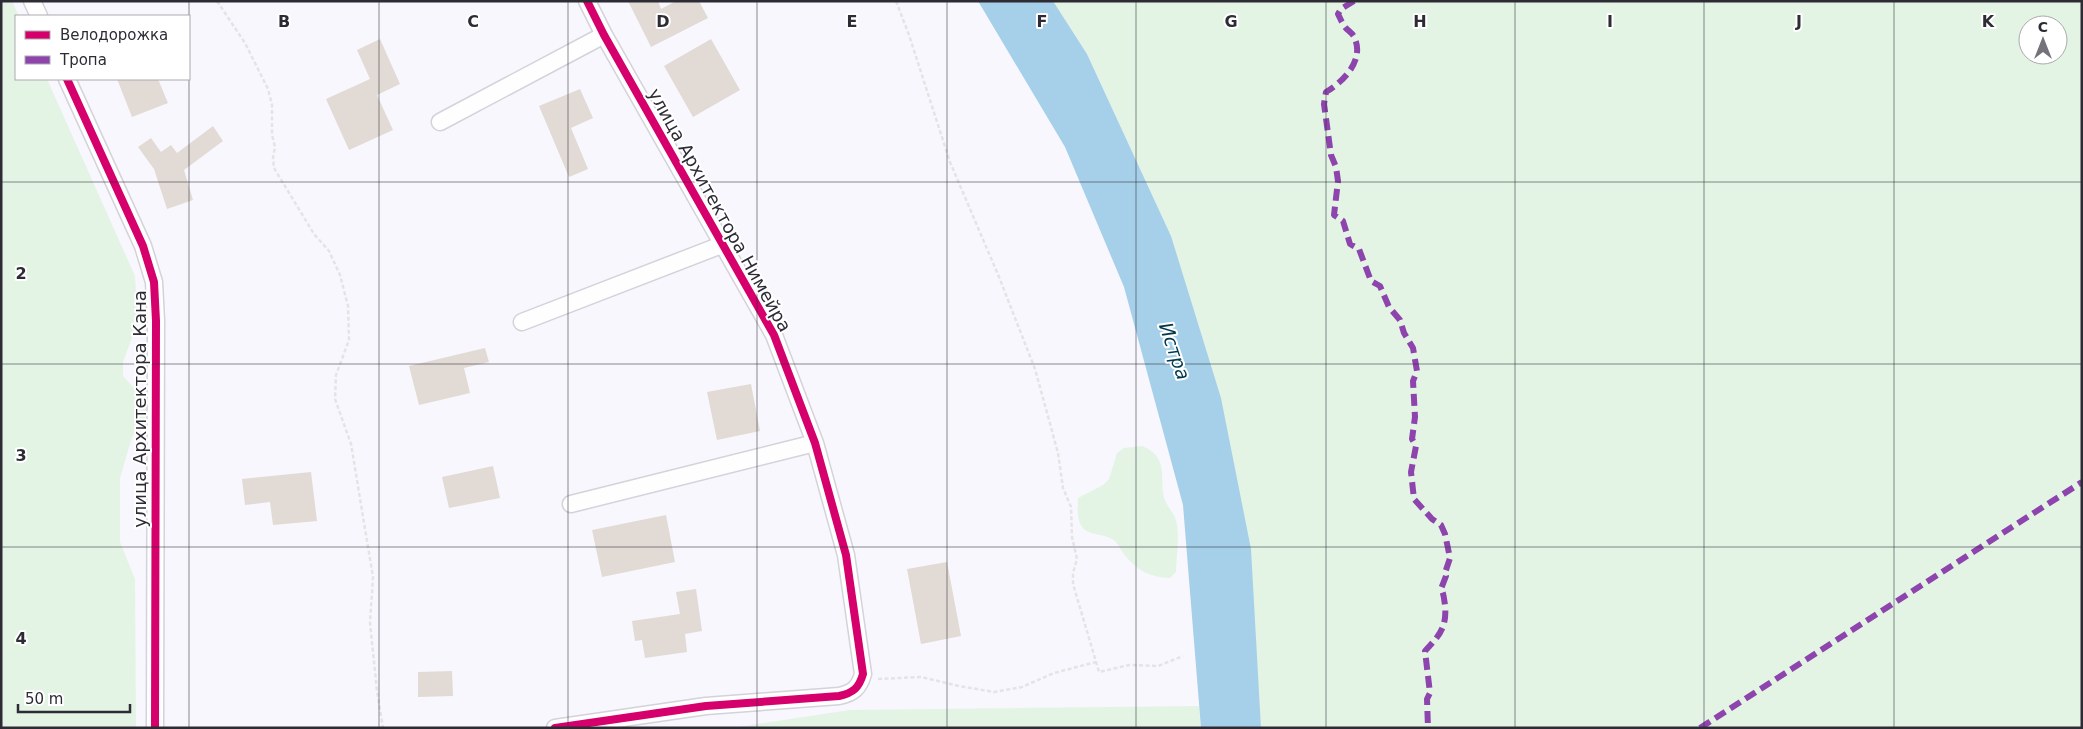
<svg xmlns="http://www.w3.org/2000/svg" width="2083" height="729" viewBox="0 0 2083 729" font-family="'DejaVu Sans',sans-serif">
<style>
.green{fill:#e3f4e5;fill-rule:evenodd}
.water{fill:#a6d0e9}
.building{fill:#e2dad4}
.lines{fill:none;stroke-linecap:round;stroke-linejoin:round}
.minor-casing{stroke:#d4d2da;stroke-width:19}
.path{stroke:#e4e3e5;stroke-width:2.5;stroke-dasharray:4 2.5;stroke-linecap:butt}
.minor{stroke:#fefeff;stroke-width:16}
.quiet{stroke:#8e44ad;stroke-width:6;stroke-dasharray:12 6;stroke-linecap:butt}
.cycleway-casing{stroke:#fff;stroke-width:11}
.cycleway{stroke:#d6006c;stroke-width:8}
.grid{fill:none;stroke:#2d2b34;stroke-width:1;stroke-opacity:0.55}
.labels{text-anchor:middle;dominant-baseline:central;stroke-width:4;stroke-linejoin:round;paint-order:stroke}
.street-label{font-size:18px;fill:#2d2b34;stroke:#fff}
.water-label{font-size:19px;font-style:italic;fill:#01384e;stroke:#fff}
.grid-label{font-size:16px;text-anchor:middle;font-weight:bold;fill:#2d2b34;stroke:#fff;stroke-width:4;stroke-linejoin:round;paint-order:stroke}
</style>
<rect width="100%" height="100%" fill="#f8f7fd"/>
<!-- green -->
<path class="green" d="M 1,1 L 12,1 L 19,16 L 16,16 L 16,79 L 47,79 L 135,276 L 138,322 L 123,362 L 123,376 L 144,399 L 149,414 L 132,437 L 120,478 L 120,542 L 135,579 L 136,728 L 1,728 Z
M 1053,1 L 2082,1 L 2082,728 L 1261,728 L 1259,702 L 1171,236 L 1087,54 ZM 2028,25 L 2058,25 L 2058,55 L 2028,55 Z
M 1142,446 C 1171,457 1158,481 1165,500 C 1167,506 1172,511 1175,517 C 1181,534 1176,554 1176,572 L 1170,578 C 1150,578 1135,569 1124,554 C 1121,550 1118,544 1115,541 C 1105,533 1090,536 1083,528 C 1076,520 1078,508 1078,498 L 1103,485 L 1109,479 L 1117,453 L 1124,448 Z
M 1199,706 L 1201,728 L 731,728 L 850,710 Z"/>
<!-- water -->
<path class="water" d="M 978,1 L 1053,1 L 1087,54 L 1171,236 L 1221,398 L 1251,549 L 1261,728 L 1201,728 L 1183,505 L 1124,287 L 1065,147 Z"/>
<!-- building -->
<path class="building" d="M 628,1 L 658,1 L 661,9 L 676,1 L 699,1 L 708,18 L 651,47 Z
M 380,39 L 400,84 L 377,95 L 393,130 L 349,150 L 326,99 L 370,79 L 357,50 Z
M 711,39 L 740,90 L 693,117 L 664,66 Z
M 117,79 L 158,79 L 168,103 L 132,117 Z
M 580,89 L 593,118 L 571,128 L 588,169 L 569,177 L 539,106 Z
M 213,126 L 223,141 L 184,170 L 193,200 L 167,209 L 154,169 L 138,147 L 151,138 L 161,152 L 171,145 L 177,153 Z
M 485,348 L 489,362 L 464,368 L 470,393 L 419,405 L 409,366 Z
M 751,384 L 760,431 L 717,440 L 707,392 Z
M 493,466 L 500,498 L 449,508 L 442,477 Z
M 311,472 L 317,521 L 273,525 L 270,502 L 245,505 L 242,479 Z
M 666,515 L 675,562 L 602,577 L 592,530 Z
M 947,562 L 961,636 L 921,644 L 907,569 Z
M 696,589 L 702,631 L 685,634 L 687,652 L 645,658 L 642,640 L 635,641 L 632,621 L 680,614 L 676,592 Z
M 452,671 L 453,696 L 418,697 L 418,672 Z"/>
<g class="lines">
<!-- minor casing -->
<g class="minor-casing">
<path id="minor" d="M 32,1 L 39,16
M 67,79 L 143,246 L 154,282 L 156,321 L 155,728
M 440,122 L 604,35
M 522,322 L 724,244
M 571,504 L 815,443
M 555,728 L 706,706 L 839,696 C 853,693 859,688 863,674 L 846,555 L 815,443 L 774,335 L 604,35 L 587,1"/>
</g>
<!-- path -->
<path class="path" d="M 217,1 L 245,43 L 268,89 L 272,105 L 272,135 L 275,147 L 273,158 L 274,168 L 314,234 L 329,251 L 340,275 L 348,306 L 349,340 L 336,375 L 335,399 L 351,444 L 373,577 L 370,623 L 377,691 L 383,728
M 896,1 L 909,35 L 950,162 L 999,277 L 1035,369 L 1058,453 L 1063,488 L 1071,507 L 1072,537 L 1077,559 L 1073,573 L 1073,584 L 1099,672 L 1129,665 L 1158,666 L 1183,656
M 878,679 L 921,677 L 959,686 L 994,692 L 1022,687 L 1054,673 L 1096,662"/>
<!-- minor -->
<use href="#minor" class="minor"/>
<!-- quiet -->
<path class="quiet" d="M 1354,1 L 1341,9 L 1338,14 C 1340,18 1342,23 1345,27 C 1348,31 1354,34 1355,39 C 1364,61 1343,82 1326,92 L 1324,104 L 1331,155 L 1336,167 L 1338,181 L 1334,215 L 1343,221 L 1350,244 L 1359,249 L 1371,281 L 1380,286 L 1389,307 L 1400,320 L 1404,333 L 1413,348 L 1417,371 L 1413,381 L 1415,417 L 1412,439 L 1416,446 L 1411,472 L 1414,499 L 1432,519 L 1441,525 L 1445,534 L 1450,558 L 1445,573 L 1446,576 L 1441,589 C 1444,594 1444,599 1445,605 C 1447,627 1440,635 1425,651 L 1430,693 L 1427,699 L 1428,728
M 1700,728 L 2082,482"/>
<!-- cycleway casing -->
<g class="cycleway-casing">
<path id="cycleway" d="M 67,79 L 143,246 L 154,282 L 156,321 L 155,728
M 555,728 L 706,706 L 839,696 C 853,693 859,688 863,674 L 846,555 L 815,443 L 774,335 L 604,35 L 587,1"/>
</g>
<!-- cycleway -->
<use href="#cycleway" class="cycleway"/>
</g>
<!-- grid -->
<path class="grid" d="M 189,1 L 189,728M 379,1 L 379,728M 568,1 L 568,728M 757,1 L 757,728M 947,1 L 947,728M 1136,1 L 1136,728M 1326,1 L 1326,728M 1515,1 L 1515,728M 1704,1 L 1704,728M 1894,1 L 1894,728M 1,182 L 2082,182M 1,364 L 2082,364M 1,547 L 2082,547"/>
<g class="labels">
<!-- street labels -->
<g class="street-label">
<text transform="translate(720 210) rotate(61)">улица Архитектора Нимейра</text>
<text transform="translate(139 409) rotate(-90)">улица Архитектора Кана</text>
</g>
<!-- water labels -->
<g class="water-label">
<text transform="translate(1175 351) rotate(71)">Истра</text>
</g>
</g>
<g class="grid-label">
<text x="284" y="27">B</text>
<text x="473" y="27">C</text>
<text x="663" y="27">D</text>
<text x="852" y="27">E</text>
<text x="1042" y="27">F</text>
<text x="1231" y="27">G</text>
<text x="1420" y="27">H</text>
<text x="1610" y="27">I</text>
<text x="1799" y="27">J</text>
<text x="1988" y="27">K</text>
<text x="21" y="279">2</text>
<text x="21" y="461">3</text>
<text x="21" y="644">4</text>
</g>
<!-- border -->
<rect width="2083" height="729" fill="none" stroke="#2d2b34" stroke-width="5"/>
<!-- legend -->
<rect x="15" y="15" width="175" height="65" fill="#ffffff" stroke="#abaaae"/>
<rect x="25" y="31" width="25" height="8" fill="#d6006c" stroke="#abaaae"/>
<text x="60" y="40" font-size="15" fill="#2d2b34">Велодорожка</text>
<rect x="25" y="56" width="25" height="8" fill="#8e44ad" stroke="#abaaae"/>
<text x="60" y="65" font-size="15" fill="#2d2b34">Тропа</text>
<!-- north arrow -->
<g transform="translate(2043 40)"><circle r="24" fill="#ffffff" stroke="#abaaae"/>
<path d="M0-4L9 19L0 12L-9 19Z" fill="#74727a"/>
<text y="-8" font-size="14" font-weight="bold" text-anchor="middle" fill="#2d2b34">С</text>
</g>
<!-- scale -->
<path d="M18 704v8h112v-8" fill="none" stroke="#2d2b34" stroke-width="2.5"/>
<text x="25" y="704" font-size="15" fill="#2d2b34" stroke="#ffffff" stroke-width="4" paint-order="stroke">50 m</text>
</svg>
